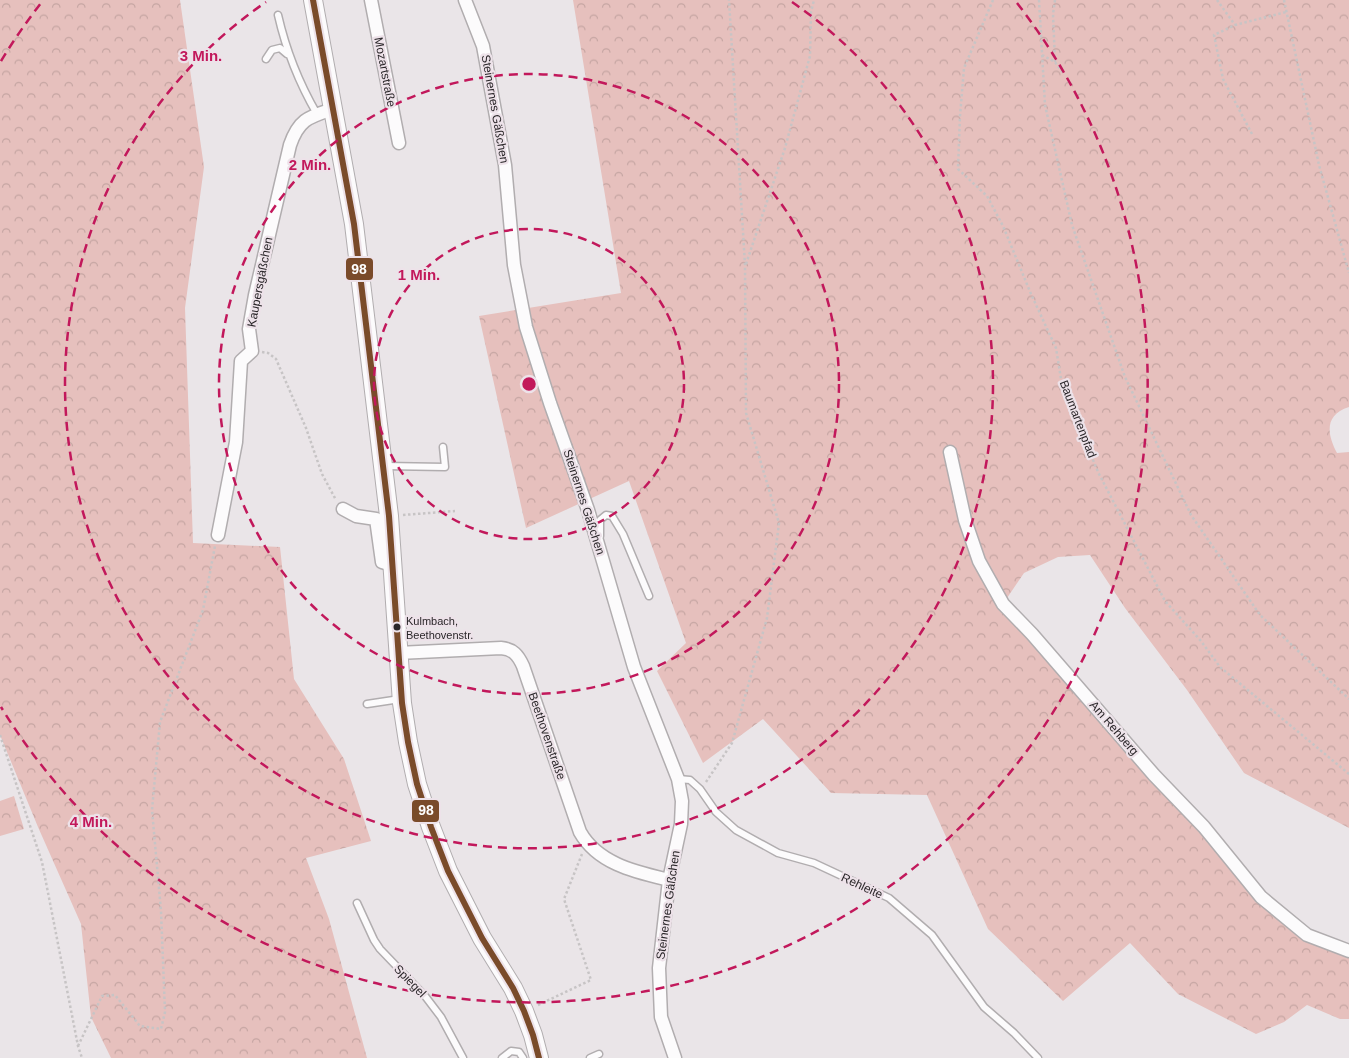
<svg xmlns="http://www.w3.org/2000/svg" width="1349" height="1058" viewBox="0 0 1349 1058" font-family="Helvetica,sans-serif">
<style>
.forest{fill:url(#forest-crowns)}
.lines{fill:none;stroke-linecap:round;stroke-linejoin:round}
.lane-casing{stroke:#b1adaf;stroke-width:9}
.street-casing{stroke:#b1adaf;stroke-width:15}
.secondary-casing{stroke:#b1adaf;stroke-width:20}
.path{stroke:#c7c4c5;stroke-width:2.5;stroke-dasharray:2.5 2.5;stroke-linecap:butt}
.lane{stroke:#fcfbfc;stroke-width:6}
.street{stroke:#fcfbfc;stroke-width:12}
.secondary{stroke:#fcfbfc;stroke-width:18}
.bus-1-casing{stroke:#ede2e9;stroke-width:10}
.bus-1{stroke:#7a4b2a;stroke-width:6}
.ring{fill:none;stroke:#c2185b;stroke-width:2.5;stroke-dasharray:9 6}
.bus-dot{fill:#2a2629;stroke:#ede2e9;stroke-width:2}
.labels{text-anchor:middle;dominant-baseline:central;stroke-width:4.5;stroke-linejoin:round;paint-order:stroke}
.bus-label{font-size:11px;fill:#2a2629;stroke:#ede2e9;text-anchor:start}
.street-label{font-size:12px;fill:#2a2629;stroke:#ede2e9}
.centre{fill:#c2185b;stroke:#ede2e9;stroke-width:2.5}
.ring-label{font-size:15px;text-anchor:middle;font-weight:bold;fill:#c2185b;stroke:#ede2e9;stroke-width:4.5;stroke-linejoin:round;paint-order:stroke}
.line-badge{stroke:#ede2e9;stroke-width:2}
.badge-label{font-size:14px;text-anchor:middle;font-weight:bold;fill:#fff}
</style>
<defs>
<pattern id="forest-crowns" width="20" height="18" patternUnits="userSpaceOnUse" patternTransform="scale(1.25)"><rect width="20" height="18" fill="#e6c0bd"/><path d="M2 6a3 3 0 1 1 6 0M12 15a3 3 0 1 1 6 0" fill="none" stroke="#c5a5a2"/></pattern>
</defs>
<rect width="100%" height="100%" fill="#eae5e8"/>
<!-- forest -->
<path class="forest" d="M 0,0 L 180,0 L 204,167 L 185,308 L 193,543 L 280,547 L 294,679 L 344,759 L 371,841 L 306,858 L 329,919 L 367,1058 L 111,1058 L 91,1017 L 81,924 L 38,827 L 0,735 Z
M 573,0 L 1349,0 L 1349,407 C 1324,415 1327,434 1337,453 L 1349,452 L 1349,828 L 1244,773 L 1187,690 L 1125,608 L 1090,555 L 1058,557 L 1024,573 L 1003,604 L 1261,897 L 1307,935 L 1349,951 L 1349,1019 L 1340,1019 L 1307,1005 L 1284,1022 L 1256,1034 L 1178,994 L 1130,943 L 1063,1001 L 988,929 L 927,795 L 831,793 L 763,719 L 703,763 L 657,671 L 686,643 L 629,481 L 526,528 L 479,316 L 621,293 Z
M 14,796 L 24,829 L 0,836 L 0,801 Z"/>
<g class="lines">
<!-- lane casing -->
<g class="lane-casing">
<path id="lane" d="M 278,15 C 286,50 299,83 317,114
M 266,59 L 272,50 L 280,48 L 287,54
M 385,466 L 445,467 L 443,447
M 600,536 L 600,520 L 606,515 L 612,516 L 623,534 L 649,596
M 367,704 L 400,699
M 678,779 L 690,780 L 700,789 L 716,812 L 736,830 L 778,853 L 814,863 L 889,898 L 932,935 L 984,1007 L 1014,1033 L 1038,1058
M 357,903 L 374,940 L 380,949 L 425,996 L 441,1017 L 463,1058
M 502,1058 L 511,1051 L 519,1052 L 523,1058
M 590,1058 L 599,1054"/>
</g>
<!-- street casing -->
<g class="street-casing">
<path id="street" d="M 371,0 L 399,143
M 465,0 L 483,46 L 505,165 L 514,265 L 526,327 L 550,403 L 588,510 L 634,667 L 678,779 L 682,801 L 681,824 L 669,880 L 659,968 L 661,1017 L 675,1058
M 950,452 L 965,520 L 979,561 L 1003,604 L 1032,634 L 1154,775 L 1204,827 L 1261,897 L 1307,935 L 1349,951
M 343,509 L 356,516 L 376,519 L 382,562 L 392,565
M 218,535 L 236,442 L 241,361 L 252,351 L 249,329 L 255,295 L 290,145 C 299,119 309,117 333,109
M 398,653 L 501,648 C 513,649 518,655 523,666 L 580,832 C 598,864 636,872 669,880"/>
</g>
<!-- secondary casing -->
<g class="secondary-casing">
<path id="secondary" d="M 313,0 L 354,224 L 389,516 L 402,703 L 408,742 L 417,784 L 431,827 L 448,871 L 482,938 L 513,988 L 524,1011 L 533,1035 L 539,1058"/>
</g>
<!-- path -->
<path class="path" d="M 993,0 L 964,68 L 960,116 L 958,169 L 987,196 L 1003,226 L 1031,294 L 1056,348 L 1062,385 L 1098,472 L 1165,601 L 1201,641 L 1220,667 L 1349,774
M 1039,0 L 1045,105 L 1072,225 L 1125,377 L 1191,515 L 1260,615 L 1349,699
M 1055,0 L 1053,14 L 1055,62
M 1217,0 L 1235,25
M 1284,0 L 1319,165 L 1349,273
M 1042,55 L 1055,62 L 1064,74
M 1252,134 L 1223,79 L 1214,35 L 1235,25 L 1286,12
M 746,264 L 785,148 L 810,56 L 811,12 L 814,0
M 262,352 L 268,353 L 276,359 L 306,428 L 322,474 L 336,500
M 403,515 L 455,511
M 0,735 L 42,862 L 78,1046 L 82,1058
M 706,782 L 732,743 L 767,618 L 779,523 L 746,413 L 745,265 L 729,0
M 538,1005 L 591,980 L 564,899 L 582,854
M 78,1046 L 102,996 L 115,995 L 140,1026 L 161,1029 L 165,1012 L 161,911 L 152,810 L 160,722 L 203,610 L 215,546"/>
<!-- lane -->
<use href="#lane" class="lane"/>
<!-- street -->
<use href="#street" class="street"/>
<!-- secondary -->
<use href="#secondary" class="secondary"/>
<!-- bus-1 casing -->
<g class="bus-1-casing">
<path id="bus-1" d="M 313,0 L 354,224 L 389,516 L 402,703 L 408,742 L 417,784 L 431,827 L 448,871 L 482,938 L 513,988 L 524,1011 L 533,1035 L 539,1058"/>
</g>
<!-- bus-1 -->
<use href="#bus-1" class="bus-1"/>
</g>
<!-- distance rings -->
<g class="ring">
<circle cx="529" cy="384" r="155"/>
<circle cx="529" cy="384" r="310"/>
<path d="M792 2A464 464 0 1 1 266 2"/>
<path d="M1 61A619 619 0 0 1 41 3M1017 3A619 619 0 1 1 1 707"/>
</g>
<!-- markers -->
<circle class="bus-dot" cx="397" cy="627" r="4.5"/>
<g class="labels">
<!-- bus labels -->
<g class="bus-label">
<text x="406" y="621">Kulmbach,<tspan x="406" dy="14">Beethovenstr.</tspan></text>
</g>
<!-- street labels -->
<g class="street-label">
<text transform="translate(385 72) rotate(79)">Mozartstraße</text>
<text transform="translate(495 109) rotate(80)">Steinernes Gäßchen</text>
<text transform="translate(260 282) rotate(-79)">Kaupersgäßchen</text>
<text transform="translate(1078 419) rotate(69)">Baumartenpfad</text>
<text transform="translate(584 502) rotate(72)">Steinernes Gäßchen</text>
<text transform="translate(1114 728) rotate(49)">Am Rehberg</text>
<text transform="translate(547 736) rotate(71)">Beethovenstraße</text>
<text transform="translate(862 886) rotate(25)">Rehleite</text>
<text transform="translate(668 905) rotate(-82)">Steinernes Gäßchen</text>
<text transform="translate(410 981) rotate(46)">Spiegel</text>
</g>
</g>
<circle cx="529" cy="384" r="8" class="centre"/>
<g class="ring-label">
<text x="201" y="61">3 Min.</text>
<text x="310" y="170">2 Min.</text>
<text x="419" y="280">1 Min.</text>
<text x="91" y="827">4 Min.</text>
</g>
<g class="line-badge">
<rect x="345" y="257" width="29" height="24" rx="5" fill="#7a4b2a"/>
<rect x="411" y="799" width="29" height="24" rx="5" fill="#7a4b2a"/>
</g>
<g class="badge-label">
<text x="359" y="274">98</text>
<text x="426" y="815">98</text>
</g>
</svg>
